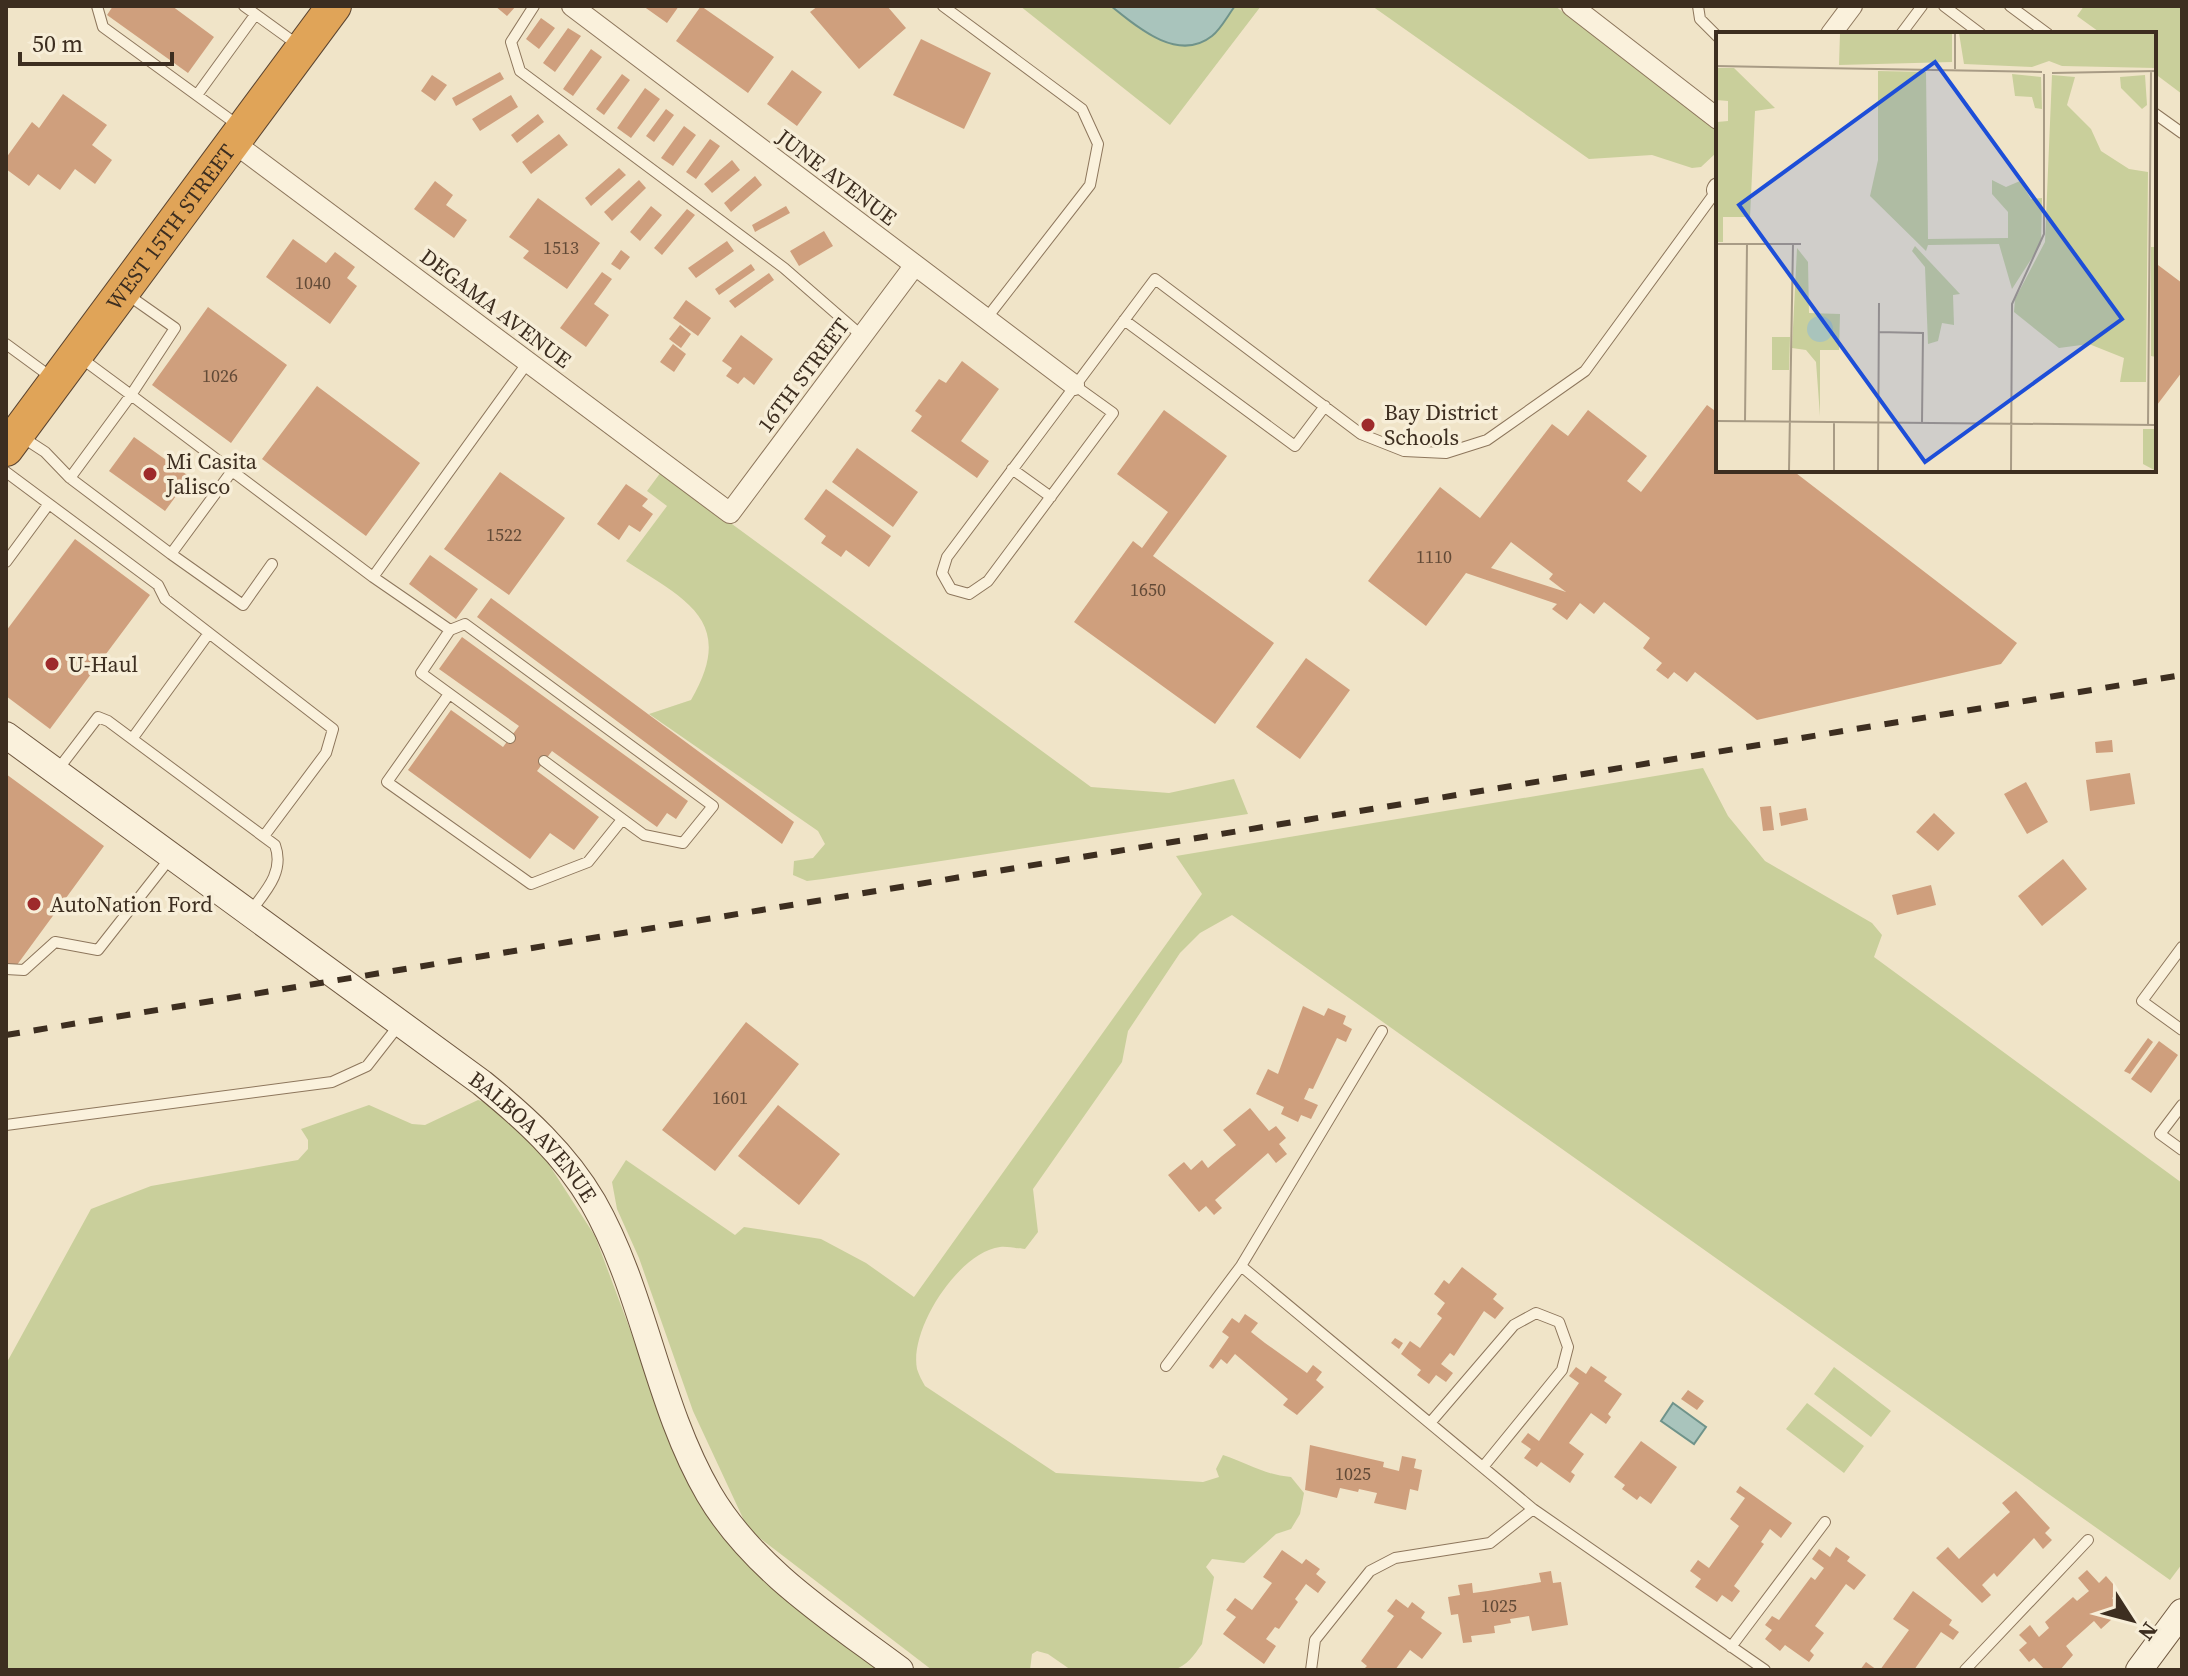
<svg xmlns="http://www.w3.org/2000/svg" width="2188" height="1676" viewBox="0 0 2188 1676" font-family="'Source Serif 4',serif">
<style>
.green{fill:#c9cf9b}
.water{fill:#a9c4bc;stroke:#6f938a;stroke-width:2}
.building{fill:#cf9f7d;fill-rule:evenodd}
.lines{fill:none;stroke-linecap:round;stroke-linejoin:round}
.lane-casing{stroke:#8d765c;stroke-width:12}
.street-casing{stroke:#8d765c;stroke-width:22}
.secondary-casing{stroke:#6f573f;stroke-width:28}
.highway-casing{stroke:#5b4430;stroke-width:36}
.lane{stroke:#faf1dc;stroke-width:10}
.street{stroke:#faf1dc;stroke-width:20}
.secondary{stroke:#faf1dc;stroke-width:26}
.highway{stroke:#e0a458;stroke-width:34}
.rail{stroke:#3d2e20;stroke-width:6;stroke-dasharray:14 14;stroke-linecap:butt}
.poi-dot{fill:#9e2a2b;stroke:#f7eed8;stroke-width:3}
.labels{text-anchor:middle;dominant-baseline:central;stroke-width:7;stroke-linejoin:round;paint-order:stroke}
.number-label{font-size:18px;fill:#624a37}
.street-label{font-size:22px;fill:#3d2e20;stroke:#f7eed8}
.poi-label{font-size:22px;fill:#3d2e20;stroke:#f7eed8;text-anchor:start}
.inset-road{fill:none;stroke:#a89b85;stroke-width:2}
.view{fill:#1d4ed8;fill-opacity:0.15;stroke:#1d4ed8;stroke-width:4}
.inset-edge{fill:none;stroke:#3d2e20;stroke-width:4}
</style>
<rect width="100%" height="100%" fill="#f0e4c8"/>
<!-- green -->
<path class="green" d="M 1020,6 L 1111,6 L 1141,30 L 1162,41 L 1195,45 L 1213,36 L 1235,6 L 1261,6 L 1170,125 Z
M 1372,6 L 1555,6 L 1718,130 L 1716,153 L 1701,167 L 1692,168 L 1652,155 L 1589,159 Z
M 2084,6 L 2182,6 L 2182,94 L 2154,73 L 2154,34 L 2102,34 L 2077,16 Z
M 661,472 L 1091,787 L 1169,793 L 1234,779 L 1248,814 L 823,879 L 807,881 L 793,875 L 794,861 L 813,858 L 825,844 L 818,831 L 649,714 L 691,700 C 737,621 686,600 626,561 L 667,506 L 647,491 Z
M 1703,768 L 1728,816 L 1765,861 L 1872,923 L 1882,935 L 1874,957 L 2182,1183 L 2182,1564 L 2170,1580 L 1232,915 L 1200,933 L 1180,953 L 1128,1031 L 1122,1062 L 1033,1189 L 1038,1232 L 1025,1249 C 1018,1249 1008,1246 1000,1247 C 959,1252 909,1329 917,1369 C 919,1375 922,1381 925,1386 L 1056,1473 L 1203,1482 L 1219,1477 L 1216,1469 L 1223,1455 C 1247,1463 1265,1475 1291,1477 L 1304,1493 L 1300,1514 L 1291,1529 L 1276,1534 L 1244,1563 L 1212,1559 L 1206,1567 L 1214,1577 L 1202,1644 C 1194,1655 1187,1666 1173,1670 L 1071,1670 L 1048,1654 L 1037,1651 L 1032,1654 L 1030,1670 L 932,1670 L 748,1529 L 693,1411 L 639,1258 L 617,1209 L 612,1182 L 626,1160 L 735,1235 L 744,1227 L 821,1239 L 866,1263 L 914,1297 L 1202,894 L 1176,856 Z
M 478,1100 L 488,1103 L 516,1127 L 546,1160 L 595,1236 L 679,1460 L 882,1670 L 6,1670 L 6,1364 L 91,1209 L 151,1186 L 298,1160 L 308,1149 L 308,1140 L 301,1129 L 369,1105 L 412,1124 L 425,1125 Z
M 1834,1367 L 1891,1411 L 1871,1437 L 1814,1394 Z
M 1807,1403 L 1864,1446 L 1844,1473 L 1786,1429 Z"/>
<!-- water -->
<path class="water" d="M 1111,6 L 1235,6 C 1228,15 1221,29 1212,36 C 1178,63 1137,27 1111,6 Z
M 1673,1403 L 1706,1427 L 1694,1444 L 1661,1421 Z"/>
<!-- building -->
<path class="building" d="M 113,6 L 172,6 L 214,37 L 188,73 L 107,15 Z
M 495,6 L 516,6 L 507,16 Z
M 643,6 L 679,6 L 667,23 Z
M 701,6 L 774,57 L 748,93 L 676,41 Z
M 818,6 L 887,6 L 906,28 L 859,69 L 810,12 Z
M 541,18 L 555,28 L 539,49 L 526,39 Z
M 568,28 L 581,36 L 555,72 L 543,63 Z
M 921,39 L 991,73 L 964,129 L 893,95 Z
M 591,49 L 602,57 L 573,96 L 563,89 Z
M 792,70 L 822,92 L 797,126 L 767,104 Z
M 500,72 L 504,79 L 456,106 L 452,98 Z
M 622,74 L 630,80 L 604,115 L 596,109 Z
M 432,75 L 447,85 L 435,101 L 421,91 Z
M 645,88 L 660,99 L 631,138 L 617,128 Z
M 63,94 L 107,125 L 92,145 L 112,160 L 95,184 L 75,169 L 60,190 L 38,174 L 29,186 L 6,169 L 6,158 L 32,122 L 39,128 Z
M 511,95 L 518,107 L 480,131 L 472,119 Z
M 666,109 L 674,115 L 654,142 L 646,136 Z
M 538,114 L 544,122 L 517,143 L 511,135 Z
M 684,126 L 696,135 L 673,166 L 661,158 Z
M 559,134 L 568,145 L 531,174 L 522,162 Z
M 710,139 L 720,146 L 696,179 L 686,172 Z
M 732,160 L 740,170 L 712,193 L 704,184 Z
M 619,168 L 626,175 L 591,206 L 585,198 Z
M 755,176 L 762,185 L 731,212 L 724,203 Z
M 639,180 L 646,188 L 612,221 L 604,212 Z
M 435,181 L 453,195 L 446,205 L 467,220 L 454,238 L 414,209 Z
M 538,198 L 600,243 L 567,289 L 523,258 L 529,251 L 509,237 Z
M 651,206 L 662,215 L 640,241 L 630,232 Z
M 786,206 L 790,213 L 755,232 L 752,225 Z
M 687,209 L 695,215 L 662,255 L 654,248 Z
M 824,231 L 833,246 L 799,266 L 790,251 Z
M 293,239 L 326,263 L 335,252 L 355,267 L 347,278 L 357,286 L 330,324 L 266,277 Z
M 727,241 L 734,251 L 696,278 L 688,268 Z
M 621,250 L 630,257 L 620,270 L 611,264 Z
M 2154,262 L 2182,283 L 2182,372 L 2154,409 Z
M 751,264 L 755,270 L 719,295 L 715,289 Z
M 602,272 L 612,279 L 594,304 L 609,315 L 586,347 L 560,328 Z
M 769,273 L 774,280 L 735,308 L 729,301 Z
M 686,300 L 711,318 L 698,336 L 673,318 Z
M 208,307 L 287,365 L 231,443 L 152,385 Z
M 680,325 L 691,334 L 681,348 L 669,339 Z
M 741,335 L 773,359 L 754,385 L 744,377 L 738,384 L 726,376 L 732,368 L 722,361 Z
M 673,344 L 686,354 L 674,372 L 660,362 Z
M 962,361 L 999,389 L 961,441 L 989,461 L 977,478 L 911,431 L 922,416 L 915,411 L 939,379 L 946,383 Z
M 317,386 L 420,463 L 366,536 L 262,459 Z
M 1707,405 L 1718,413 L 1718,470 L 1792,470 L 2017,643 L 2001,664 L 1757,720 L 1695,672 L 1687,682 L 1674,672 L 1668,679 L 1656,670 L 1662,663 L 1643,648 L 1650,638 L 1604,602 L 1594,614 L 1580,603 L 1567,620 L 1552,609 L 1557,604 L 1466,573 L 1426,626 L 1368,581 L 1440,487 L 1480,518 L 1552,424 L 1568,436 L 1588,410 L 1647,456 L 1627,481 L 1641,492 ZM 1511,542 L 1553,574 L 1549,579 L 1566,592 L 1491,568 Z
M 1164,410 L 1227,456 L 1153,556 L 1274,643 L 1215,724 L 1074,622 L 1133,541 L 1142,548 L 1168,512 L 1117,474 Z
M 134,437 L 190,477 L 165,511 L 109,471 Z
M 857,448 L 918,492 L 893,527 L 832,482 Z
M 500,472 L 565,518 L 509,595 L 444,549 Z
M 626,484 L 648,499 L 642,506 L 653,514 L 640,532 L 629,525 L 619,540 L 597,524 Z
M 826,489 L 891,536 L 869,567 L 846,550 L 841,557 L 821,543 L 826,536 L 804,519 Z
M 75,539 L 150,595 L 50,729 L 6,696 L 6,631 Z
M 430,555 L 478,589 L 456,619 L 409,584 Z
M 491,598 L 794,822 L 782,844 L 477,617 Z
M 462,637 L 688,801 L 676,819 L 667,813 L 657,827 L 552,751 L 537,771 L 599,817 L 574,850 L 550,833 L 530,859 L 408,770 L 451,710 L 503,747 L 519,726 L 439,669 Z
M 1306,658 L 1350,690 L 1300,759 L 1256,727 Z
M 2112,740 L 2113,752 L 2096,753 L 2095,742 Z
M 2130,773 L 2135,804 L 2090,811 L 2086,780 Z
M 6,774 L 104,846 L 14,969 L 6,963 Z
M 2026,782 L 2048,822 L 2027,834 L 2004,794 Z
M 1771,806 L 1774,830 L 1763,831 L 1760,807 Z
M 1806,808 L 1808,820 L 1781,826 L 1779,813 Z
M 1934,813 L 1955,833 L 1938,851 L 1916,832 Z
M 2063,859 L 2087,889 L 2042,926 L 2018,896 Z
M 1931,885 L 1936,905 L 1897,915 L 1892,895 Z
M 1303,1006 L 1324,1016 L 1328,1008 L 1346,1016 L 1343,1024 L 1352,1029 L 1346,1042 L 1337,1038 L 1313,1089 L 1309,1088 L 1304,1099 L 1318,1105 L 1311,1119 L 1301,1115 L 1298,1122 L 1281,1114 L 1284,1107 L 1256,1094 L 1268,1069 L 1278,1074 Z
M 746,1022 L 799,1064 L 715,1171 L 662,1130 Z
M 2148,1038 L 2153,1042 L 2130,1074 L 2124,1071 Z
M 2159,1041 L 2178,1055 L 2151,1093 L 2131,1079 Z
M 778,1105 L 840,1154 L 799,1205 L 738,1156 Z
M 1250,1108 L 1269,1131 L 1276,1126 L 1286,1138 L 1279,1144 L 1287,1154 L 1276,1163 L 1268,1153 L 1215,1200 L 1222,1208 L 1214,1215 L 1206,1206 L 1199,1212 L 1168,1175 L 1184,1162 L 1191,1170 L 1202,1160 L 1208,1168 L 1222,1156 L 1236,1145 L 1223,1130 Z
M 1462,1267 L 1497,1294 L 1493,1299 L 1504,1308 L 1495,1319 L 1484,1311 L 1454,1356 L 1450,1353 L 1441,1364 L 1453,1373 L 1446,1382 L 1436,1375 L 1429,1384 L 1417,1375 L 1421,1370 L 1401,1354 L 1410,1341 L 1420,1348 L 1442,1318 L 1437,1314 L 1445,1303 L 1434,1294 L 1444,1280 L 1449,1284 Z
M 1245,1314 L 1258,1323 L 1251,1332 L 1265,1343 L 1307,1373 L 1313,1365 L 1322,1372 L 1316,1380 L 1324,1387 L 1297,1415 L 1283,1405 L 1288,1399 L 1235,1354 L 1227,1364 L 1221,1359 L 1213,1369 L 1209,1366 L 1229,1337 L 1222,1332 L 1232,1318 L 1239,1323 Z
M 1395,1338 L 1403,1343 L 1399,1349 L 1391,1343 Z
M 1591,1366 L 1607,1377 L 1604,1381 L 1622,1394 L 1608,1414 L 1611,1417 L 1606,1424 L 1591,1413 L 1569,1443 L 1584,1454 L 1571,1472 L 1575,1475 L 1570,1483 L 1541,1462 L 1537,1467 L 1524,1458 L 1531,1449 L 1521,1442 L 1528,1433 L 1539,1441 L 1579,1383 L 1569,1376 L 1576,1367 L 1586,1374 Z
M 1688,1390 L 1704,1401 L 1697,1410 L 1681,1399 Z
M 1641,1441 L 1677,1467 L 1651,1504 L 1640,1496 L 1637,1500 L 1622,1489 L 1625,1485 L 1614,1477 Z
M 1310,1445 L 1384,1462 L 1383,1467 L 1399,1471 L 1402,1456 L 1416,1459 L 1414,1468 L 1422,1470 L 1418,1491 L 1410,1489 L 1406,1510 L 1374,1503 L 1377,1493 L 1359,1489 L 1358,1492 L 1340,1488 L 1337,1498 L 1305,1490 Z
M 1740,1486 L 1792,1523 L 1781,1538 L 1770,1529 L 1761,1542 L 1764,1544 L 1734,1586 L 1740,1591 L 1732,1602 L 1722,1595 L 1717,1602 L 1695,1587 L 1701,1579 L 1690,1571 L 1698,1560 L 1709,1568 L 1739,1526 L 1730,1519 L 1745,1498 L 1736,1492 Z
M 2016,1491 L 2050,1528 L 2045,1533 L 2052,1540 L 2043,1549 L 2034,1538 L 1997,1577 L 1994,1573 L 1982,1585 L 1991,1595 L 1982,1603 L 1936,1558 L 1948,1547 L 1959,1559 L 2010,1512 L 2002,1503 Z
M 1836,1547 L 1850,1557 L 1847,1561 L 1866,1575 L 1854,1590 L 1846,1584 L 1815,1626 L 1824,1633 L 1810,1651 L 1814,1655 L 1809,1662 L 1785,1645 L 1780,1651 L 1765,1639 L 1772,1630 L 1765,1625 L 1772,1616 L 1779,1620 L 1811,1577 L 1815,1580 L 1824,1568 L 1812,1559 L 1819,1549 L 1830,1557 Z
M 1282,1550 L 1302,1564 L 1306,1559 L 1320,1569 L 1316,1574 L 1326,1582 L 1318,1593 L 1306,1584 L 1295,1599 L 1298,1602 L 1279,1629 L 1275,1627 L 1266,1639 L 1276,1646 L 1264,1664 L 1223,1634 L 1236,1617 L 1226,1610 L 1235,1598 L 1252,1610 L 1272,1583 L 1263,1577 Z
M 2087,1570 L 2099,1583 L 2106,1576 L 2120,1592 L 2112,1598 L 2122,1610 L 2101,1629 L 2094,1621 L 2066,1646 L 2073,1655 L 2060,1670 L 2045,1670 L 2034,1658 L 2029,1662 L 2019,1650 L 2027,1643 L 2019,1635 L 2030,1625 L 2039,1637 L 2049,1628 L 2045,1622 L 2073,1597 L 2077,1601 L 2089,1591 L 2078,1578 Z
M 1551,1571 L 1553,1583 L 1561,1582 L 1568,1625 L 1532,1631 L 1529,1616 L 1510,1619 L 1511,1623 L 1494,1626 L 1495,1633 L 1471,1636 L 1472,1642 L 1463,1643 L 1458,1614 L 1451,1615 L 1448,1597 L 1460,1595 L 1458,1585 L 1472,1583 L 1473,1593 L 1488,1591 L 1541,1582 L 1539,1573 Z
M 1913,1591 L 1952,1620 L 1949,1625 L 1959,1632 L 1953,1640 L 1941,1632 L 1914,1670 L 1880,1670 L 1909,1630 L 1893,1619 Z
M 1396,1599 L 1408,1608 L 1412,1602 L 1425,1612 L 1421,1618 L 1442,1633 L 1422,1659 L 1410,1650 L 1395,1670 L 1363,1670 L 1367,1666 L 1361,1661 L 1394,1616 L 1387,1611 Z
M 1866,1662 L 1877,1670 L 1860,1670 Z"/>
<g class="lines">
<!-- lane casing -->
<g class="lane-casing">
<path id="lane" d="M 97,6 L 103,27 L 239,126
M 244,6 L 298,45
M 534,6 L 511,42 L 520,71 L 784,268 L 862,336
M 943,6 L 1082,109 L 1098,144 L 1090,185 L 986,319
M 1698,6 L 1700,19 L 1718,37
M 1944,6 L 1981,34
M 2010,6 L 2048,34
M 1901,34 L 1922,6
M 197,95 L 255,15
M 2154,113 L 2182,133
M 1124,320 L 1295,446 L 1325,406
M 6,344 L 51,377
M 81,358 L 131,395 L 175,328 L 128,295
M 1074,385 L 1113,413 L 988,581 L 969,594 L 951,589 L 942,573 L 947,557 L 1155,279 L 1361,434 L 1404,451 L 1446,453 L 1487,440 L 1585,371 L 1717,190
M 22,437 L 45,452 L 70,478 L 131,395 L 373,577 L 528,362
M 1012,469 L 1051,497
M 6,472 L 158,585 L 165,599 L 333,729 L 326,753 L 264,836
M 70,478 L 171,554 L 232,471
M 171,554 L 243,605 L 272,564
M 6,562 L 48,505
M 373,577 L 450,630 L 465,624 L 713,806 L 683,843 L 644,835 L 544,761
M 450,630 L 421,673 L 510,738
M 449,694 L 387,782 L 531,884 L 588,862 L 621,821
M 132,739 L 209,633
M 56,772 L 98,717 L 108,721 L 275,845 C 285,872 265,892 250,912
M 2182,947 L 2142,1001 L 2182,1030
M 6,969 L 24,970 L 55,942 L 98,950 L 171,857
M 2182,1105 L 2160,1134 L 2182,1150
M 6,1125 L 332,1082 L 367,1066 L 399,1025
M 1241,1266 L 1533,1509 L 1765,1670
M 1166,1366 L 1241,1266 L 1382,1031
M 1430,1423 L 1514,1325 L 1536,1313 L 1559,1322 L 1568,1347 L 1562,1370 L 1483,1467
M 1731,1647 L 1825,1522
M 1311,1670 L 1315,1640 L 1370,1571 L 1395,1558 L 1490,1543 L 1533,1509
M 1965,1670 L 2088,1540"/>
</g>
<!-- street casing -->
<g class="street-casing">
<path id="street" d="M 572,6 L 1074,385
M 1572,6 L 1718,119
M 1831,34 L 1852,6
M 233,142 L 730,513 L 915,265
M 1717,190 L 1718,188"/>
</g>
<!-- secondary casing -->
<g class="secondary-casing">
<g id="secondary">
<path id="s1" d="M 6,735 L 482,1083 C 524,1117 565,1154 593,1202 C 645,1293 656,1403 709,1494 C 753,1569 832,1619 900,1670"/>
<path d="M 2139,1670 L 2182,1612"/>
</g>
</g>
<!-- highway casing -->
<g class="highway-casing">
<g id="highway">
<path id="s2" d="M 6,449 L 334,6"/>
</g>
</g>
<!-- lane -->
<use href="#lane" class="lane"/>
<!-- street -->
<use href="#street" class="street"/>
<!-- secondary -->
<use href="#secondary" class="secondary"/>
<!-- highway -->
<use href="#highway" class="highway"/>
<!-- rail -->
<path class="rail" d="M 6,1035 L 2182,675"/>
</g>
<!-- markers -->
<g class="poi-dot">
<circle cx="1368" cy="425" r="8"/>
<circle cx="150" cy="474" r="8"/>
<circle cx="52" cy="664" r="8"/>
<circle cx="34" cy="904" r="8"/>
</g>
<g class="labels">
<!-- number labels -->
<g class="number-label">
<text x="561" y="247">1513</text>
<text x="313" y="282">1040</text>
<text x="220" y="375">1026</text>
<text x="504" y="534">1522</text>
<text x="1434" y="556">1110</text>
<text x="1148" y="589">1650</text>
<text x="730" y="1097">1601</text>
<text x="1353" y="1473">1025</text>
<text x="1499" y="1605">1025</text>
</g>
<!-- street labels -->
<g class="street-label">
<text transform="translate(837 177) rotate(37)">JUNE AVENUE</text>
<text stroke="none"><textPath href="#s2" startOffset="276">WEST 15TH STREET</textPath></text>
<text transform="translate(496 308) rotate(37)">DEGAMA AVENUE</text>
<text transform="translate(803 375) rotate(-53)">16TH STREET</text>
<text stroke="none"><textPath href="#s1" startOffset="664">BALBOA AVENUE</textPath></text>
</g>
<!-- poi labels -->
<g class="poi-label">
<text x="1384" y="412">Bay District<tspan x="1384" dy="25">Schools</tspan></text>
<text x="166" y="461">Mi Casita<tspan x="166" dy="25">Jalisco</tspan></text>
<text x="68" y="664">U-Haul</text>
<text x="50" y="904">AutoNation Ford</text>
</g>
</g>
<!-- overview -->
<g transform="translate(1716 32)">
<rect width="440" height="440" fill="#f0e4c8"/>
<path d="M 124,1 L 236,1 L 236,30 L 123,33 ZM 243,1 L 440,1 L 440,36 L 346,34 L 333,29 L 316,35 L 248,32 ZM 0,36 L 18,36 L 59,76 L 39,79 L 34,185 L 7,185 L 7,210 L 0,210 L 1,90 L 12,89 L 12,69 L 0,68 ZM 162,39 L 210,40 L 212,207 L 292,206 L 292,180 L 276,162 L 276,148 L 290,155 L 304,149 L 315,167 L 326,166 L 325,212 L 296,257 L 283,212 L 212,213 L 210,219 L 154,164 L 162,128 ZM 296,42 L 325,45 L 326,77 L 319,76 L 316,65 L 299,64 ZM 336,43 L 359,45 L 351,73 L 375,97 L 385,119 L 413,137 L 432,140 L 430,350 L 404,350 L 408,326 L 373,312 L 343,316 L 298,280 L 299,267 L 329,210 ZM 429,43 L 431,73 L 426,77 L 405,56 L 404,45 ZM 199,214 L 244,262 L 237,263 L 238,293 L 226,291 L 222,309 L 212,312 L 209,235 L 196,219 ZM 435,215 L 440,215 L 440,325 L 435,324 ZM 81,216 L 92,230 L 93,281 L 124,282 L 123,318 L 104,318 L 104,384 L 100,330 L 90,318 L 76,316 ZM 56,305 L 74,305 L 73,338 L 56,338 ZM 427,397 L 440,397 L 440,439 L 427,432 Z" fill="#c9cf9b"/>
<path d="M91 297a13 13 0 1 1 26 0a13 13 0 1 1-26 0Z" fill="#a9c4bc"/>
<path class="inset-road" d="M 239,1 L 239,37M 0,34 L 326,40M 336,41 L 440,39M 0,212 L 85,212M 162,300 L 207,301 L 206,390M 0,389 L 440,393M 29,389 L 31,212M 432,393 L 435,39M 73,439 L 77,212M 118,439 L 118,390M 162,439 L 163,271M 295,439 L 296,272 L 328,202 L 328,42"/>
<path class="view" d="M 219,30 L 406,287 L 209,430 L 23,173 Z"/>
<rect width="440" height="440" class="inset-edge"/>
</g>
<!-- border -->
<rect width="2188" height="1676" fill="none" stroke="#3d2e20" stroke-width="16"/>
<!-- north arrow -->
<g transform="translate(2132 1620) rotate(126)" stroke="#f7eed8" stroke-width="6" paint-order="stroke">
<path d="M0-6L14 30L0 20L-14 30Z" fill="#3d2e20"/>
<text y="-12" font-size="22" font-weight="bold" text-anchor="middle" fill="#3d2e20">N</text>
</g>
<!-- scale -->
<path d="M20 52v12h152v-12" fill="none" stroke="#3d2e20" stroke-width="4"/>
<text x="32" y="52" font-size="24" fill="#3d2e20" stroke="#f7eed8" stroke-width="6" paint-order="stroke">50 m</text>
</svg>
